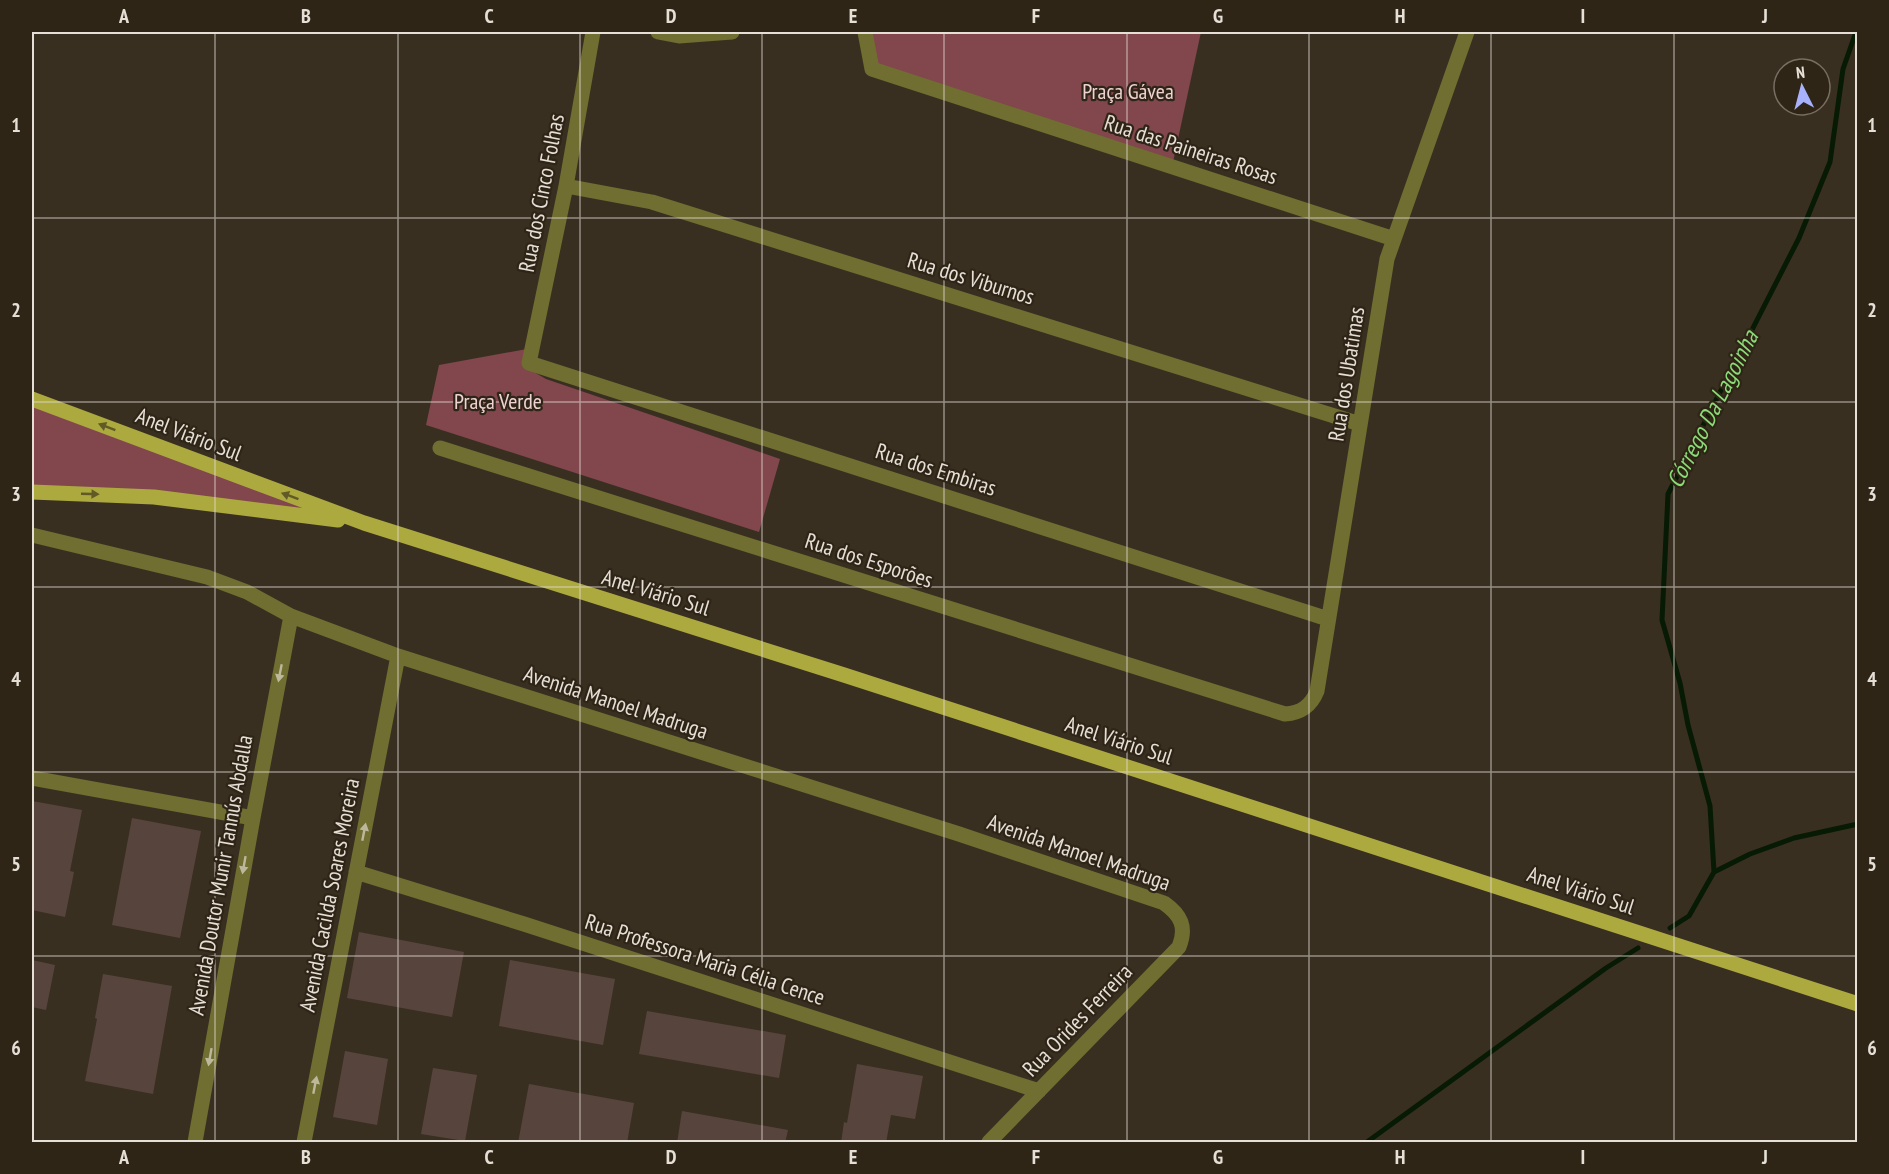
<svg xmlns="http://www.w3.org/2000/svg" width="1889" height="1174" viewBox="0 0 1889 1174" font-family="'PT Sans Narrow',sans-serif">
<style>
.green{fill:#82464d}
.lines{fill:none;stroke-linecap:round;stroke-linejoin:round}
.stream{stroke:#071a04;stroke-width:5}
.building{fill:#57453d}
.minor{stroke:#706e30;stroke-width:15}
.major{stroke:#aca93f;stroke-width:15}
.oneway{fill:#615a27}
.oneway2{fill:#bdb79c}
.grid{fill:none;stroke:#e6dfd6;stroke-width:1.5;stroke-opacity:0.55}
.labels{text-anchor:middle;dominant-baseline:central;stroke-width:4.5;stroke-linejoin:round;paint-order:stroke}
.park-label{font-size:22px;fill:#eed2d4;stroke:#2f2517}
.street-label{font-size:22px;fill:#e6dfd6;stroke:#2f2517}
.water-label{font-size:24px;font-style:italic;fill:#8bdc78;stroke:#2f2517}
.neatline{fill:none;stroke:#e6dfd6;stroke-width:2}
.grid-label{font-size:20px;text-anchor:middle;font-weight:bold;fill:#e6dfd6}
</style>
<rect width="100%" height="100%" fill="#392f21"/>
<!-- green -->
<path class="green" d="M 865,32 L 1201,32 L 1172,167 L 872,69 Z
M 532,348 L 534,372 L 546,379 L 780,459 L 759,532 L 426,425 L 439,365 Z
M 32,399 L 364,523 L 32,492 Z"/>
<g class="lines">
<!-- stream -->
<path class="stream" d="M 1714,872 L 1710,806 L 1688,725 L 1680,683 L 1662,620 L 1668,494 L 1799,238 L 1830,162 L 1843,69 L 1856,32
M 1670,928 L 1689,916 L 1714,872 L 1750,854 L 1794,838 L 1858,824
M 1367,1142 L 1606,968 L 1638,948"/>
</g>
<!-- building -->
<path class="building" d="M 32,801 L 82,810 L 70,871 L 74,872 L 65,917 L 32,910 Z
M 132,818 L 201,831 L 180,938 L 112,925 Z
M 359,932 L 464,952 L 452,1017 L 347,998 Z
M 32,960 L 55,965 L 46,1010 L 32,1007 Z
M 510,960 L 615,979 L 603,1045 L 499,1026 Z
M 103,974 L 172,986 L 153,1094 L 85,1081 L 97,1019 L 95,1018 Z
M 647,1011 L 786,1035 L 779,1078 L 639,1054 Z
M 345,1051 L 388,1059 L 377,1125 L 333,1117 Z
M 857,1064 L 923,1076 L 915,1119 L 891,1115 L 886,1143 L 841,1143 L 844,1122 L 847,1123 Z
M 433,1068 L 477,1075 L 465,1141 L 421,1134 Z
M 529,1084 L 634,1103 L 627,1143 L 518,1143 Z
M 682,1111 L 788,1130 L 785,1143 L 677,1143 Z"/>
<g class="lines">
<!-- minor -->
<path class="minor" d="M 593,32 L 566,186 L 529,363 L 1328,619
M 658,32 L 679,36 L 732,32
M 865,32 L 872,69 L 1394,239
M 566,186 L 652,202 L 1360,424
M 440,448 L 1285,714 C 1301,713 1311,706 1317,691 L 1387,259 L 1467,32
M 32,535 L 207,577 L 247,592 L 291,616 L 398,656 L 959,834 L 1164,903 C 1181,915 1187,927 1179,947 L 989,1142
M 32,778 L 253,818
M 356,872 L 524,924 L 1039,1091
M 195,1142 L 253,818 L 291,616
M 304,1142 L 398,656"/>
<!-- major -->
<path class="major" d="M 32,399 L 364,523 L 844,675 L 1858,1004
M 32,492 L 154,497 L 338,520"/>
</g>
<!-- one-way arrows -->
<defs><path id="oneway-solid" d="M-6-.8H1V-3.2L6.5 0L1 3.2V.8H-6Z" transform="scale(1.5)"/></defs>
<g class="oneway">
<use href="#oneway-solid" transform="translate(107 427) rotate(-159)"/>
<use href="#oneway-solid" transform="translate(90 494) rotate(2)"/>
<use href="#oneway-solid" transform="translate(290 496) rotate(-160)"/>
</g>
<g class="oneway2">
<use href="#oneway-solid" transform="translate(280 673) rotate(101)"/>
<use href="#oneway-solid" transform="translate(364 832) rotate(-79)"/>
<use href="#oneway-solid" transform="translate(244 865) rotate(100)"/>
<use href="#oneway-solid" transform="translate(210 1057) rotate(100)"/>
<use href="#oneway-solid" transform="translate(315 1085) rotate(-79)"/>
</g>
<!-- grid -->
<path class="grid" d="M 215,32 L 215,1142M 398,32 L 398,1142M 580,32 L 580,1142M 762,32 L 762,1142M 944,32 L 944,1142M 1127,32 L 1127,1142M 1309,32 L 1309,1142M 1491,32 L 1491,1142M 1674,32 L 1674,1142M 32,218 L 1858,218M 32,402 L 1858,402M 32,587 L 1858,587M 32,772 L 1858,772M 32,956 L 1858,956"/>
<g class="labels">
<!-- park labels -->
<g class="park-label">
<text x="1128" y="91">Praça Gávea</text>
<text x="498" y="401">Praça Verde</text>
</g>
<!-- street labels -->
<g class="street-label">
<text transform="translate(1191 149) rotate(18)">Rua das Paineiras Rosas</text>
<text transform="translate(541 193) rotate(-79)">Rua dos Cinco Folhas</text>
<text transform="translate(971 278) rotate(17)">Rua dos Viburnos</text>
<text transform="translate(1346 374) rotate(-81)">Rua dos Ubatimas</text>
<text transform="translate(189 434) rotate(21)">Anel Viário Sul</text>
<text transform="translate(936 469) rotate(18)">Rua dos Embiras</text>
<text transform="translate(869 560) rotate(18)">Rua dos Esporões</text>
<text transform="translate(656 592) rotate(17)">Anel Viário Sul</text>
<text transform="translate(616 702) rotate(18)">Avenida Manoel Madruga</text>
<text transform="translate(1119 740) rotate(18)">Anel Viário Sul</text>
<text transform="translate(1079 852) rotate(19)">Avenida Manoel Madruga</text>
<text transform="translate(220 875) rotate(-80)">Avenida Doutor Munir Tannús Abdalla</text>
<text transform="translate(1581 890) rotate(18)">Anel Viário Sul</text>
<text transform="translate(329 895) rotate(-79)">Avenida Cacilda Soares Moreira</text>
<text transform="translate(705 959) rotate(18)">Rua Professora Maria Célia Cence</text>
<text transform="translate(1077 1020) rotate(-46)">Rua Orides Ferreira</text>
</g>
<!-- water labels -->
<g class="water-label">
<text transform="translate(1712 409) rotate(-63)">Córrego Da Lagoinha</text>
</g>
</g>
<!-- border -->
<rect width="1889" height="1174" fill="none" stroke="#2f2517" stroke-width="66"/>
<!-- north arrow -->
<g transform="translate(1802 87) rotate(354)"><circle r="28" fill="#2f2517" stroke="#786f63" stroke-width="1.5"/>
<path d="M0-4.5L10 22L0 15L-10 22Z" fill="#a7b1fc"/>
<text y="-9" font-size="16" font-weight="bold" text-anchor="middle" fill="#e6dfd6">N</text>
</g>
<rect x="33" y="33" width="1823" height="1108" class="neatline"/>
<g class="grid-label">
<text x="124" y="23">A</text>
<text x="306" y="23">B</text>
<text x="489" y="23">C</text>
<text x="671" y="23">D</text>
<text x="853" y="23">E</text>
<text x="1036" y="23">F</text>
<text x="1218" y="23">G</text>
<text x="1400" y="23">H</text>
<text x="1583" y="23">I</text>
<text x="1765" y="23">J</text>
<text x="16" y="132">1</text>
<text x="1872" y="132">1</text>
<text x="16" y="317">2</text>
<text x="1872" y="317">2</text>
<text x="16" y="501">3</text>
<text x="1872" y="501">3</text>
<text x="16" y="686">4</text>
<text x="1872" y="686">4</text>
<text x="16" y="871">5</text>
<text x="1872" y="871">5</text>
<text x="16" y="1055">6</text>
<text x="1872" y="1055">6</text>
<text x="124" y="1164">A</text>
<text x="306" y="1164">B</text>
<text x="489" y="1164">C</text>
<text x="671" y="1164">D</text>
<text x="853" y="1164">E</text>
<text x="1036" y="1164">F</text>
<text x="1218" y="1164">G</text>
<text x="1400" y="1164">H</text>
<text x="1583" y="1164">I</text>
<text x="1765" y="1164">J</text>
</g>
</svg>
